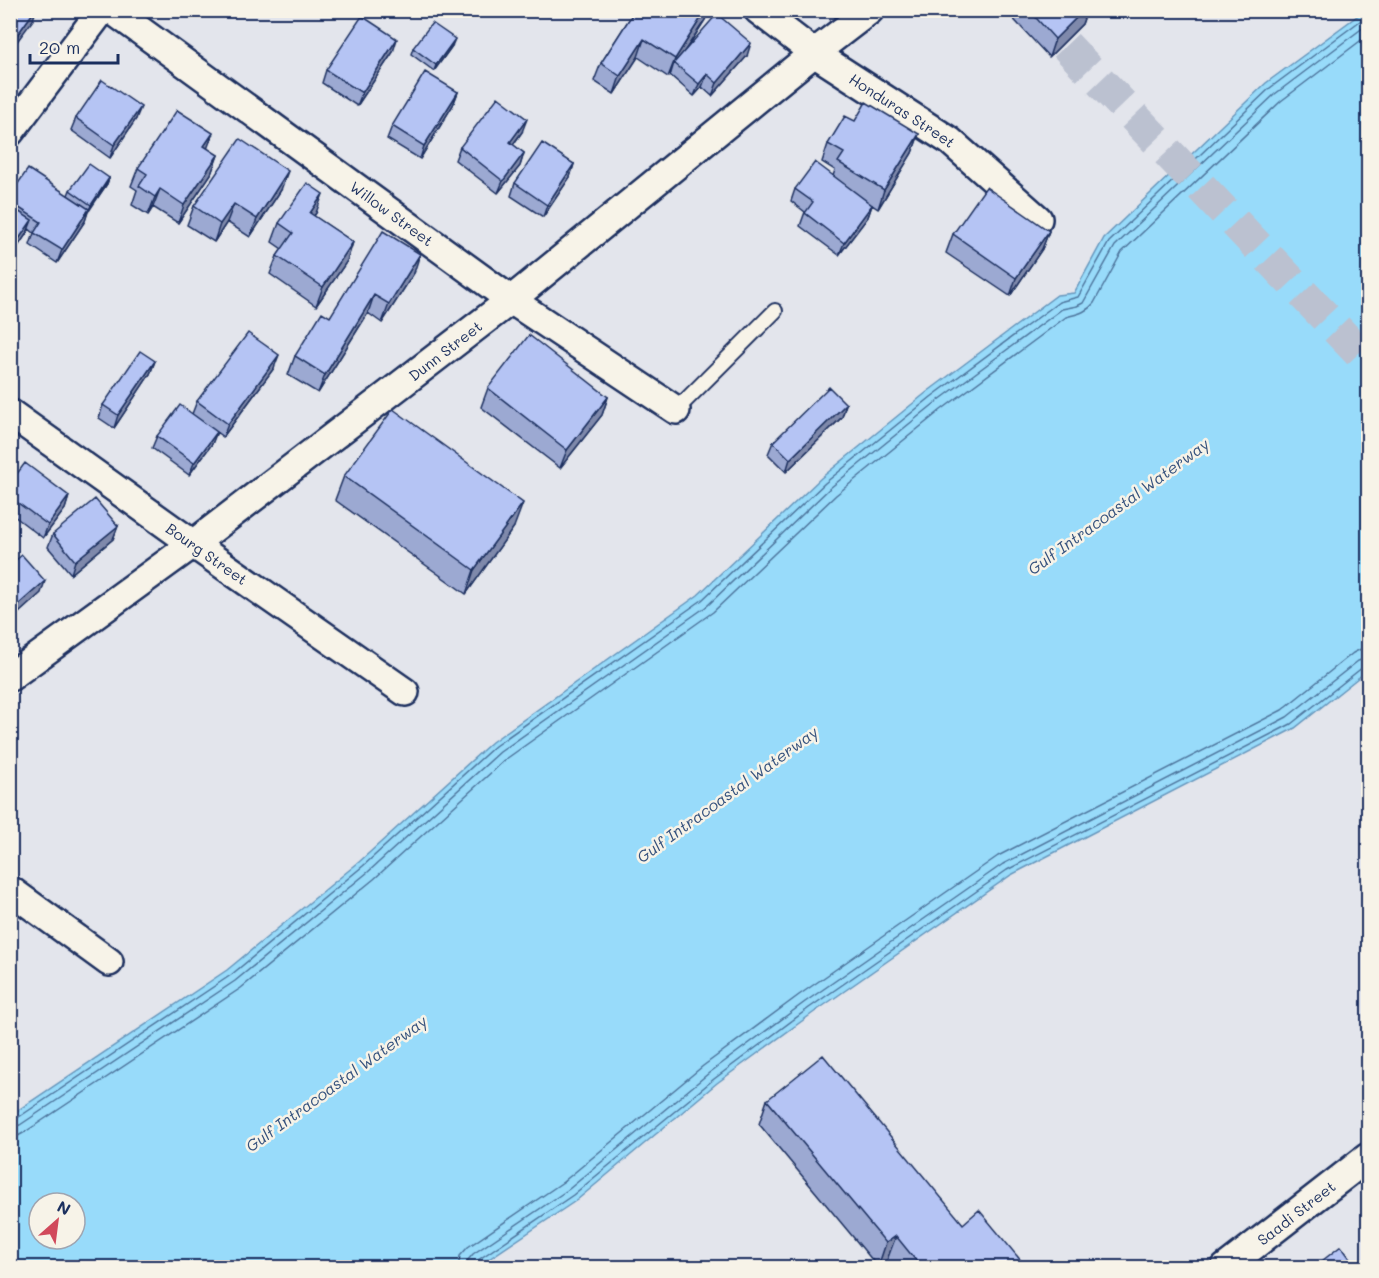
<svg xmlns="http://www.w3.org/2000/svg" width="1379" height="1278" viewBox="0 0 1379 1278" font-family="Mali,sans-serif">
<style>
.water{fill:#98dbfa;stroke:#6696bc;stroke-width:1.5;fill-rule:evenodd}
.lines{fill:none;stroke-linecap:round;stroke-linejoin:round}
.shore{stroke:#4d749c;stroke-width:1.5}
.secondary-tunnel{stroke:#bbc1d0;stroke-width:33;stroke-dasharray:33 16;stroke-linecap:butt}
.lane-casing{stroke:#1b2f5e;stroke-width:18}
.street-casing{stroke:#1b2f5e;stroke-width:32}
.lane{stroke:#f7f3e8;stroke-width:14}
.street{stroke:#f7f3e8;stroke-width:27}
.wall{fill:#9ca9d2;stroke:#1b2f5e;stroke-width:1.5}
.shaded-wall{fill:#7f89ab;stroke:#1b2f5e;stroke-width:1.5}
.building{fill:#b5c4f4;stroke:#1b2f5e;stroke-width:1.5}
.labels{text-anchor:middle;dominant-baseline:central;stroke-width:5;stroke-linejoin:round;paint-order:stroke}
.street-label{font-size:15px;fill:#1b2f5e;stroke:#f7f3e8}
.water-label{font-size:16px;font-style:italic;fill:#34517d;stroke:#f7f3e8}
</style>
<rect width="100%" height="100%" fill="#e3e5ec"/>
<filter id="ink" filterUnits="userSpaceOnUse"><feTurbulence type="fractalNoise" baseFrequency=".0167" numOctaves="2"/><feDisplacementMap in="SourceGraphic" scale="12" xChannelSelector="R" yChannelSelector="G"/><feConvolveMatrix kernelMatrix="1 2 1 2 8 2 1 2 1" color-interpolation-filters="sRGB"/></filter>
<g filter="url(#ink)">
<!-- water -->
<path class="water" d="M 1364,11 L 1368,11 L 1368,670 L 1295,728 L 1011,875 L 813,1013 L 717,1083 L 577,1200 L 477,1267 L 11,1267 L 11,1115 L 227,970 L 359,862 L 492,742 L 698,595 L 821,478 L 927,392 L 1057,295 L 1074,293 L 1104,238 L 1266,83 ZM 39,1203 L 75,1203 L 75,1239 L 39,1239 Z"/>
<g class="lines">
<!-- shore -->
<path class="shore" d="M 10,1120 L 16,1119 L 231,975 L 363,866 L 495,746 L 702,600 L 825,483 L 931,397 L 1059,302 L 1078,297 L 1109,242 L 1270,88 L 1364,18 L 1367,14 L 1367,10
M 10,1127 L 20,1125 L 235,981 L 368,872 L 500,752 L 707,606 L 830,488 L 935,403 L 1062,309 L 1077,306 L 1083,303 L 1115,246 L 1275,94 L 1368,24
M 10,1136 L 18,1136 L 25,1132 L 241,988 L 374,879 L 506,759 L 713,612 L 836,495 L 941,410 L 1066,317 C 1077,314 1086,313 1094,303 L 1122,252 L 1281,101 L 1368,35
M 458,1268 L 460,1256 L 468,1247 L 563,1182 L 703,1066 L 799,995 L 998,856 L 1282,710 L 1353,653 L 1361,649 L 1368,649
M 467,1268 L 468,1260 L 473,1254 L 569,1189 L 709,1073 L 805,1002 L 1003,864 L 1287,717 L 1358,661 L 1368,658
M 475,1268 L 475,1264 L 478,1260 L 573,1195 L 714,1079 L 809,1008 L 1007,870 L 1291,724 L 1363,667 L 1368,665"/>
<!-- secondary-tunnel -->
<path class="secondary-tunnel" d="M 1032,10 L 1368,362"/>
<!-- lane casing -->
<g class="lane-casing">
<path id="lane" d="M 676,410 L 775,311"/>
</g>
<!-- street casing -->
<g class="street-casing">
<g id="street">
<path id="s1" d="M 112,10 L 511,300 L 676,410"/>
<path id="s2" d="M 758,10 L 814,53 L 950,141 L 1038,219"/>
<path d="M 10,132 L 102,10"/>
<path id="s3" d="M 10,413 L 193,544 L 405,692"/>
<path id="s4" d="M 10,677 L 193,544 L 511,300 L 814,53 L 870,10"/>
<path d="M 10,890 L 109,962"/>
<path id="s5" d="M 1225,1268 L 1368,1157"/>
</g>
</g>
<!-- lane -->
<use href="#lane" class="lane"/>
<!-- street -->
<use href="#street" class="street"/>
</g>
<!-- wall -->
<path class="wall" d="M 635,10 L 709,10 L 705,20 L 686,50 L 747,56 L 712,96 L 702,87 L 694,96 L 670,75 L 671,73 L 668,77 L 638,57 L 614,94 L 594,81 L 601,63 Z
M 1005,10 L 1087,10 L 1082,24 L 1049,57 Z
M 452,46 L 434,71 L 411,54 L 413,48 Z
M 393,52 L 357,106 L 322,83 L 326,70 Z
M 458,92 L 453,105 L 420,159 L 387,139 L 392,126 Z
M 76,118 L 136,119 L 110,158 L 71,130 Z
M 855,121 L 919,134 L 912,153 L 878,209 L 872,205 L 868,217 L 839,255 L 800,226 L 805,212 L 791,201 L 795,189 L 833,176 L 835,170 L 822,162 L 828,144 Z
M 522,132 L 513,145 L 524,153 L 520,166 L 498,193 L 455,160 L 460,147 Z
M 207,149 L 218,155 L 211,174 L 178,223 L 153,207 L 148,215 L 132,205 L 137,190 L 131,186 L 138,168 Z
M 574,164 L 570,177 L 543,217 L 511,196 L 515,183 Z
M 109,178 L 107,184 L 88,211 L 85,221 L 57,263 L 30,245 L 34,233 L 29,229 L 27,233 L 10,258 L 10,195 L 68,195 L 70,190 Z
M 281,190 L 250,237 L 227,222 L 214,242 L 187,225 L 194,206 Z
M 316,213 L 314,216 L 353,242 L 347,261 L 316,306 L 270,274 L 277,256 L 282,249 L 272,242 L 279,223 Z
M 1049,231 L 1042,249 L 1010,296 L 946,253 L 953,234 Z
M 414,273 L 382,323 L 368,313 L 318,393 L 288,375 L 295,356 L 330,317 Z
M 155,361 L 150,374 L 114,428 L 99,418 L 103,405 Z
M 274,368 L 223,437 L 216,432 L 212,444 L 189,475 L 152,448 L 157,436 L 192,414 L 197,401 Z
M 488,388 L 608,397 L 602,415 L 560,468 L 481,407 Z
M 846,404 L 842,417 L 786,472 L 768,454 L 773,442 Z
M 344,476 L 514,527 L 466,594 L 335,500 Z
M 10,483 L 69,496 L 65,509 L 43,538 L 10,513 Z
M 118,526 L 113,539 L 71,574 L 48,547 L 53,534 Z
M 767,1100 L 963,1224 L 1027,1268 L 893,1268 L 887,1260 L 878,1267 L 759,1124 Z"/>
<!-- shaded-wall -->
<path class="shaded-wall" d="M 35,10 L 36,10 L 33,20 L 10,51 L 10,45 Z
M 706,10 L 709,10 L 705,20 L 676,64 L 674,63 L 671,73 L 668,77 L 675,59 Z
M 1084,10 L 1087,10 L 1082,24 L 1049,57 L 1055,39 Z
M 397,39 L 393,52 L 357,106 L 362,93 Z
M 455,39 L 452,46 L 434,71 L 436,65 Z
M 644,39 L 638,57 L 614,94 L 620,76 Z
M 751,43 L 747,56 L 712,96 L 717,83 Z
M 707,74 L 702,87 L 694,96 L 699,84 Z
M 458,92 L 453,105 L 420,159 L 424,146 Z
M 141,107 L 136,119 L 110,158 L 114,145 Z
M 527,119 L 522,132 L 505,155 L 510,142 Z
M 213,133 L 206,152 L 204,146 Z
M 919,134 L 912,153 L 878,209 L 884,190 Z
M 524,153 L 520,166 L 498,193 L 503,181 Z
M 218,155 L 211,174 L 178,223 L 184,205 Z
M 574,164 L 570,177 L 543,217 L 547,205 Z
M 288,171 L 281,190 L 250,237 L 257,219 Z
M 109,178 L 107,184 L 89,211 L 91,205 Z
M 160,189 L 153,207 L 148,215 L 155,197 Z
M 323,194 L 316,213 L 303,231 L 310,213 Z
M 234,204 L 227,222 L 214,242 L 220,224 Z
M 872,205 L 868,217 L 839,255 L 844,243 Z
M 89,209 L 85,221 L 57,263 L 62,250 Z
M 32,220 L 27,233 L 10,258 L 10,252 Z
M 1049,231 L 1042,249 L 1010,296 L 1016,278 Z
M 353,242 L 347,261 L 316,306 L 323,287 Z
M 420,254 L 414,273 L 382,323 L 389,304 Z
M 374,295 L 368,313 L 318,393 L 325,375 Z
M 279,355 L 274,368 L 223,437 L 228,424 Z
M 155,361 L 150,374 L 114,428 L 118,415 Z
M 608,397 L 602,415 L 560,468 L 567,450 Z
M 846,404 L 842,417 L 786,472 L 790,459 Z
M 217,432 L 212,444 L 189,475 L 194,463 Z
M 69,496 L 65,509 L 43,538 L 48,525 Z
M 523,503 L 514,527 L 466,594 L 474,570 Z
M 118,526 L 113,539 L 71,574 L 75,561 Z
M 45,581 L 41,593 L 10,621 L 10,612 Z
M 896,1236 L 887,1260 L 878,1267 L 886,1243 Z"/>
<!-- building -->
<path class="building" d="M 10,10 L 35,10 L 10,45 Z
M 635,10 L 706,10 L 675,59 L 644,39 L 620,76 L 601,63 Z
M 1029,10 L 1084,10 L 1055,39 Z
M 717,14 L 751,43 L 717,83 L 707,74 L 699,84 L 674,63 Z
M 362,16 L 397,39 L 362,93 L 326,70 Z
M 432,23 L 455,39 L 436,65 L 413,48 Z
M 425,72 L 458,92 L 424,146 L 392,126 Z
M 102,80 L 141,107 L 114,145 L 76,118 Z
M 498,97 L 527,119 L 510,142 L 524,153 L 503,181 L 460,147 Z
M 866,102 L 919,134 L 884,190 L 838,162 L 844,153 L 828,144 L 845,116 L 855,121 Z
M 177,110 L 213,133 L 204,146 L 218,155 L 184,205 L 160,189 L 155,197 L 139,186 L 147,174 L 138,168 Z
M 240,139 L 288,171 L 257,219 L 234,204 L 220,224 L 194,206 Z
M 542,143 L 574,164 L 547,205 L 515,183 Z
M 815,162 L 872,205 L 844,243 L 805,213 L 813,202 L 795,189 Z
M 89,164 L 109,178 L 91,205 L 70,190 Z
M 28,169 L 89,209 L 62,250 L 34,233 L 41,222 L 10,202 L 10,195 Z
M 307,183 L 323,194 L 310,213 L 353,242 L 323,287 L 277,256 L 293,233 L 279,223 Z
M 986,187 L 1049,231 L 1016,278 L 953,234 Z
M 10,206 L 32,220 L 10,252 Z
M 383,231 L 420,254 L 389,304 L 374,295 L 325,375 L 295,356 L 322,312 L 330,317 Z
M 248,333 L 279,355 L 228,424 L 197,401 Z
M 529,335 L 608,397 L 567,450 L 488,388 Z
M 140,351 L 155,361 L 118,415 L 103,405 Z
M 829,387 L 846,404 L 790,459 L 773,442 Z
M 180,405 L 217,432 L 194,463 L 157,436 Z
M 393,409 L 523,503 L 474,570 L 344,476 Z
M 25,463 L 69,496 L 48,525 L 10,497 L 10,483 Z
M 95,499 L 118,526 L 75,561 L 53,534 Z
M 22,555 L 45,581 L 10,612 L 10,565 Z
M 823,1055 L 963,1224 L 979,1210 L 1027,1268 L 922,1268 L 896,1236 L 886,1243 L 767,1100 Z
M 1341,1246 L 1357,1268 L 1313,1268 Z"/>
</g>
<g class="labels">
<!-- street labels -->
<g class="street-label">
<text stroke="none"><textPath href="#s2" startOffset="176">Honduras Street</textPath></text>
<text stroke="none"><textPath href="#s1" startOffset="346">Willow Street</textPath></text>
<text stroke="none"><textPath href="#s4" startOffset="544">Dunn Street</textPath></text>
<text stroke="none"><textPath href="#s3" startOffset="242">Bourg Street</textPath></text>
<text stroke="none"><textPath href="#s5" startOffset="90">Saadi Street</textPath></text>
</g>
<!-- water labels -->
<g class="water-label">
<text transform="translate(1118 506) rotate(-36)">Gulf Intracoastal Waterway</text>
<text transform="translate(727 794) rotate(-36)">Gulf Intracoastal Waterway</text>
<text transform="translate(336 1083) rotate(-36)">Gulf Intracoastal Waterway</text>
</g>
</g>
<!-- margin -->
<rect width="1379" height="1278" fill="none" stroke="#f7f3e8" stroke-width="36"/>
<rect x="18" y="18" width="1343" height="1242" fill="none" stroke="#1b2f5e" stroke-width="2" filter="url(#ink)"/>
<!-- north arrow -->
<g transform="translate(57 1221) rotate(28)"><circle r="28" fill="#f7f3e8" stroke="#9fa5b1" stroke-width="1.5"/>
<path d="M0-4.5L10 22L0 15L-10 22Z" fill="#d1495b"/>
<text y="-9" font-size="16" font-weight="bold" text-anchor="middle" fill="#1b2f5e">N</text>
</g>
<!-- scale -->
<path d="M30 54v9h88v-9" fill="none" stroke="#1b2f5e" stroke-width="3"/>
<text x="39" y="54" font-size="18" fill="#1b2f5e" stroke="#f7f3e8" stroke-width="4.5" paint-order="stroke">20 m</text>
</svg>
